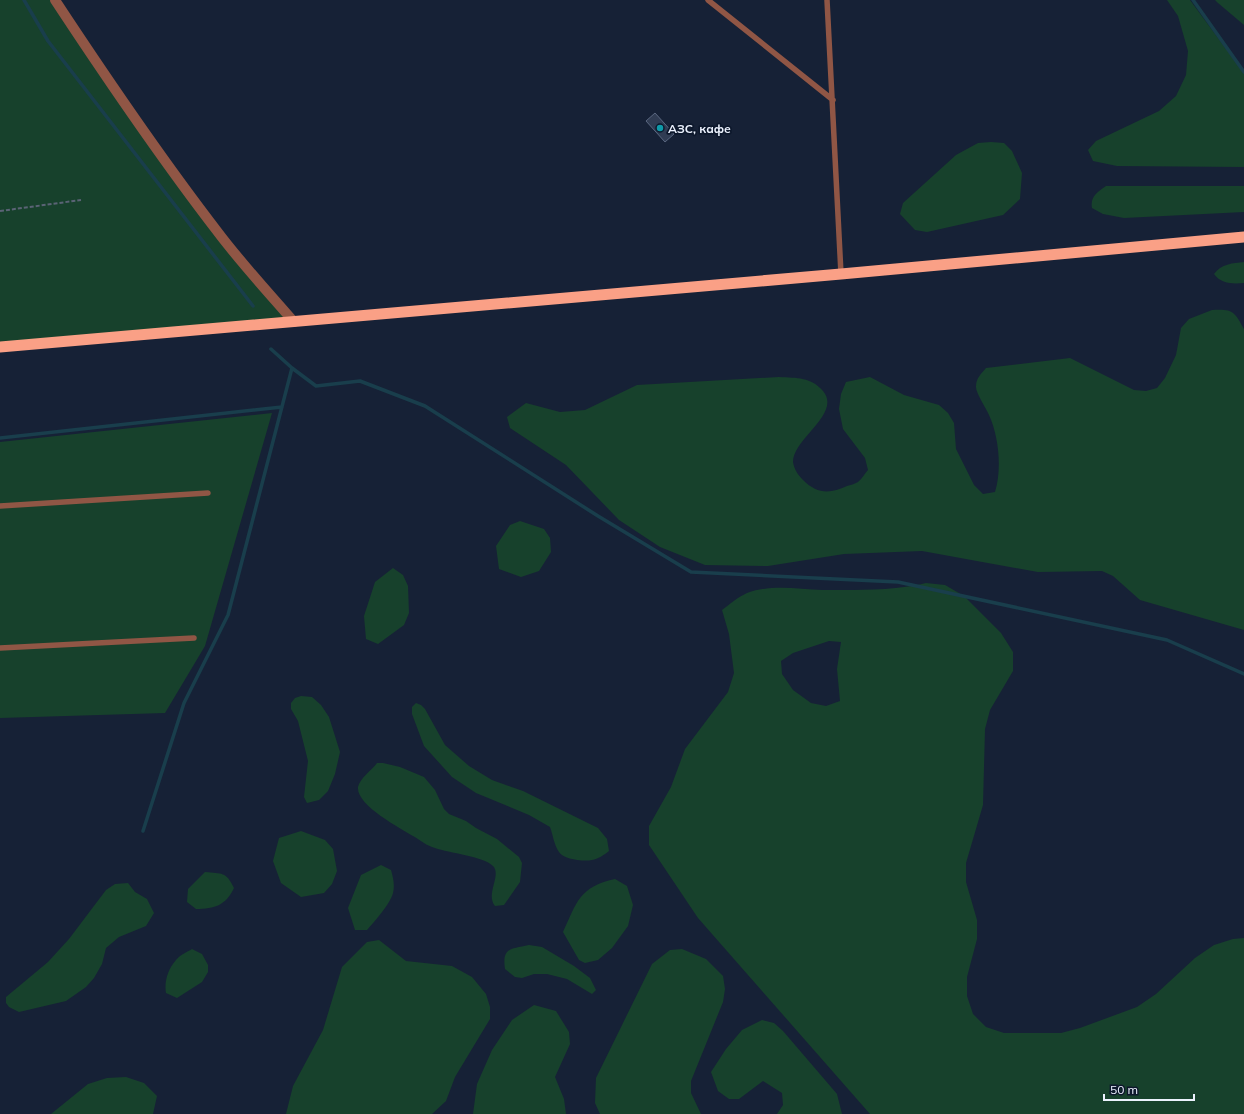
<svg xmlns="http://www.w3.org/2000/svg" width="1244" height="1114" viewBox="0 0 1244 1114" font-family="Mulish,sans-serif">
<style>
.green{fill:#17412c;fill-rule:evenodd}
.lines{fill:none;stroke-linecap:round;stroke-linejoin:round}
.stream{stroke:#193e4c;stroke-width:3.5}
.building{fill:#303c53;stroke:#5a6780}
.path{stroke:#5a6375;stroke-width:2;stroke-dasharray:4 2;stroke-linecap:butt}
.service{stroke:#905645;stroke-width:5.5}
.minor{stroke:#905645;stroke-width:10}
.trunk{stroke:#faa086;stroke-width:11}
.culture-dot{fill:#0f9aa8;stroke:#0d182c;stroke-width:1.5}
.labels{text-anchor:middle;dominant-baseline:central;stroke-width:3.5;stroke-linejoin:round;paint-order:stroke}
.poi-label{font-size:12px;font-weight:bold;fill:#ecf2fe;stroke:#0d182c;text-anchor:start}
</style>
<rect width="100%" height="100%" fill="#162136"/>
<!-- green -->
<path class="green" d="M 0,0 L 55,0 L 157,149 L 294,322 L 0,347 Z
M 1167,0 L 1190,0 L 1244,73 L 1244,167 L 1117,166 L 1093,161 L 1088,150 L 1096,141 L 1159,111 L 1176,96 L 1186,75 L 1188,51 L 1178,16 Z
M 1215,0 L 1244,0 L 1244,25 L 1218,3 Z
M 991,142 L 1004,143 L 1012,151 L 1022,173 L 1020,199 L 1003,215 L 927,232 L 915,230 L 900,214 L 903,203 L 956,155 L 978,143 Z
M 1106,186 L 1244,186 L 1244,212 L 1124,218 L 1103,214 L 1092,208 C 1090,197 1097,192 1106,186 Z
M 1244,262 L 1244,283 C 1233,284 1221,284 1214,274 C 1221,264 1233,263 1244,262 Z
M 1212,310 C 1233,309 1234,311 1244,329 L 1244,630 L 1140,600 L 1113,576 L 1102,571 L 1038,572 L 922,551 L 844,554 L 768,566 L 705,565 L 660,547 L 619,520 L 566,465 L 510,428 L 507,417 L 526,403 L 560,412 L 585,410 L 637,385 L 779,377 C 797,378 811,377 823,391 C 842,414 793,438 793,462 C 794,469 798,475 803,480 C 817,494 830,494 847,486 C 850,485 855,484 858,482 C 862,479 865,473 868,470 L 865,458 L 843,429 L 839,409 L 841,394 L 846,382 L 870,377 L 904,395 L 939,405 L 948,413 L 954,423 L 956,449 L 974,485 L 983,494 L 995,492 C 1002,469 999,437 989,415 C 986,408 976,393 976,387 C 976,378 981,374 986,368 L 1070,358 L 1134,390 L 1146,391 L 1157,388 L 1165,378 L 1176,355 L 1181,328 L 1189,319 Z
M 272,413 L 205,646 L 165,713 L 0,718 L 0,442 Z
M 520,521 L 544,529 L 550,538 L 551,552 L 539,571 L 521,577 L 499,569 L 496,546 L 510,525 Z
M 393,568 L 403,575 L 408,586 L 409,613 L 404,625 L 378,644 L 366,639 L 364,616 L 375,582 Z
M 926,583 L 945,585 L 964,596 L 1001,633 L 1013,652 L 1013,671 L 990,710 L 985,729 L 983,805 L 966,863 L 966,882 L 977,920 L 977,939 L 967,977 L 967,996 L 973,1014 L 986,1027 L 1004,1033 L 1061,1033 L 1080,1028 L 1137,1007 L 1156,994 L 1195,958 L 1214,945 L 1233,939 L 1244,938 L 1244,1114 L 870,1114 L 698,918 L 649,845 L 649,826 L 671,787 L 685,749 L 728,692 L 734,673 L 729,634 L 722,610 C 730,604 738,597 747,593 C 773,584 796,589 823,590 C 855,590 894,591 926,583 ZM 829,641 L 841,642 L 837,669 L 840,701 L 826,706 L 811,703 L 793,690 L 782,674 L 781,661 L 793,653 Z
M 301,696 L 312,697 L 321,705 L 329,717 L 340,752 L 335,774 L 328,791 L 319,800 L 307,803 L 304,797 L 308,761 L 298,721 L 291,709 L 291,703 L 295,698 Z
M 416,703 L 421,705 L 425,709 L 445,745 L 469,766 L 492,780 L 523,791 L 598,828 L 607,839 L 609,851 C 604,855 598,859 592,860 C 583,862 563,859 559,852 C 554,845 553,835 550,827 L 529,815 L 476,793 L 452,777 L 424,746 L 412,714 L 412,707 Z
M 377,763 L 383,763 L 400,767 L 424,777 L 435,790 L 444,809 L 449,814 L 466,821 L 476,828 L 497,839 L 519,857 L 522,863 L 520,882 L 504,905 L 495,906 C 485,894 502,875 493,866 C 483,856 449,853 435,848 C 427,846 420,840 413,836 C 400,828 356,805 358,787 C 360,778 372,770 377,763 Z
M 301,831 L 325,840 L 333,849 L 337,871 L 332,884 L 324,893 L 301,897 L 281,883 L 273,861 L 279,838 Z
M 381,865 L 391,870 C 393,877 395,885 393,893 C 390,904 375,921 367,930 L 355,930 L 348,908 L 361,875 Z
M 205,872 C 222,874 226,871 234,888 C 226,905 215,909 196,909 L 187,902 L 188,889 Z
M 615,879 L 627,886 L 633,905 L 628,926 L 612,948 L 598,960 L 585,963 L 579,960 L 563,932 C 577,902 579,887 615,879 Z
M 128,883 L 135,892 L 147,899 L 154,913 L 146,926 L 119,937 L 106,948 L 102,964 L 94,978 L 86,987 L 66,1001 L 19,1012 L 9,1007 L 6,1003 L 6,997 L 48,962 L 69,939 L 106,890 L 115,884 Z
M 379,940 L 406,961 L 452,966 L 472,977 L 486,994 L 490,1007 L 490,1019 L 455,1077 L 446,1101 L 432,1114 L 286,1114 L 293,1086 L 323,1030 L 342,967 L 367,942 Z
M 529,945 L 542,947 L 574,966 L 590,978 L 596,990 L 592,994 L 567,979 L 547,974 L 534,974 L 522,978 L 515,977 L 505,969 C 502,948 510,949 529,945 Z
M 192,949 L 202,954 L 208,965 L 208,972 L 202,982 L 177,998 L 166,993 C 164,982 168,969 176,960 C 180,955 187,952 192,949 Z
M 682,949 L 706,959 L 723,976 L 725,989 L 723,1002 L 691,1081 L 691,1093 L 701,1114 L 600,1114 L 595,1103 L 596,1078 L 652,964 L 670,950 Z
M 534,1005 L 556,1011 L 569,1032 L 570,1044 L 555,1077 L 564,1099 L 566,1114 L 473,1114 L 477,1084 L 492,1050 L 512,1020 Z
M 762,1020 L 774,1023 L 783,1031 L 837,1094 L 842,1114 L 777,1114 L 783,1105 L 782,1093 L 763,1081 L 739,1099 L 729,1099 L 718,1091 L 711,1072 L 726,1049 L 742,1030 Z
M 126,1077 L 144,1083 L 157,1096 L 153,1114 L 51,1114 L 88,1084 L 107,1078 Z"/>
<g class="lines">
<!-- stream -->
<path class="stream" d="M 24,0 L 48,41 L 253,306
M 1193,0 L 1244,72
M 271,349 L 292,368 L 316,386 L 360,381 L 425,406 L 598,516 L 691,572 L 898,582 L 1167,640 L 1244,674
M 0,438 L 282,407
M 143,831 L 184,703 L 228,615 L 292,368"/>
</g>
<!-- building -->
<path class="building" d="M 655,113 L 674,134 L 665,142 L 646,121 Z"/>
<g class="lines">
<!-- path -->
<path class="path" d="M 0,211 L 81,200"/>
<!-- service -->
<path class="service" d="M 708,0 L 833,100
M 827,0 L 841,274
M 0,506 L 208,493
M 0,648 L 194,638"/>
<!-- minor -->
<path class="minor" d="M 55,0 C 107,79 160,157 217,231 C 241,263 268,292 294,322"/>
<!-- trunk -->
<path class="trunk" d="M 0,347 L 841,274 L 1244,237"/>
</g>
<!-- markers -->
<circle class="culture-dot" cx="660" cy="128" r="4"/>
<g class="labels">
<!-- poi labels -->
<g class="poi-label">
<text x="668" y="128">АЗС, кафе</text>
</g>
</g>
<!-- scale -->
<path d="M1104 1094v6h90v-6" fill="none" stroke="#ecf2fe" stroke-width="2"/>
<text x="1110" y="1094" font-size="12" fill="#ecf2fe" stroke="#0d182c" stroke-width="3" paint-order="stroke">50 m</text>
</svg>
